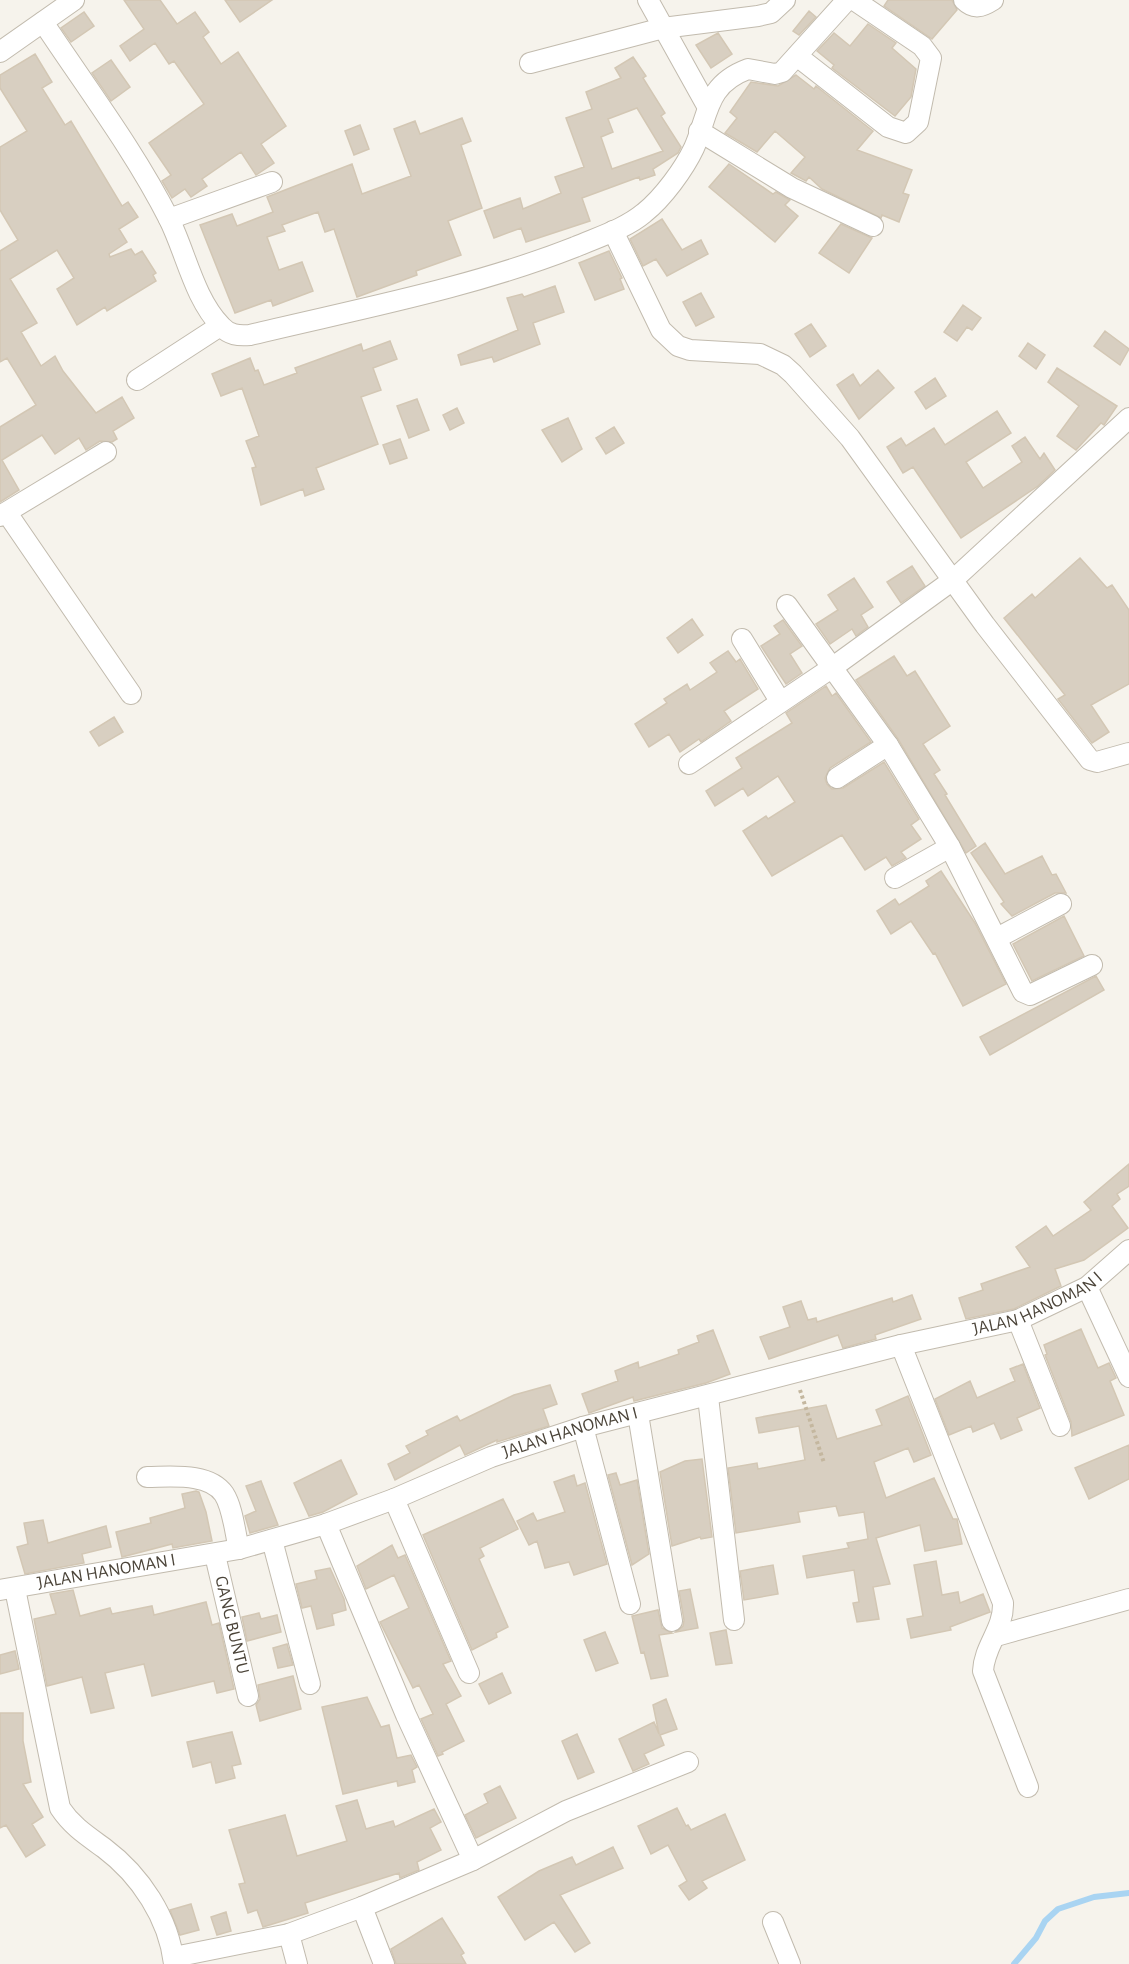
<svg xmlns="http://www.w3.org/2000/svg" width="1129" height="1964" viewBox="0 0 1129 1964" font-family="'Alegreya Sans',sans-serif">
<style>
.lines{fill:none;stroke-linecap:round;stroke-linejoin:round}
.stream{stroke:#a9d4f2;stroke-width:6}
.building{fill:#d8cfc1;stroke:#d3c7b4;stroke-width:1.5;fill-rule:evenodd}
.minor-casing{stroke:#c2bbae;stroke-width:22}
.path{stroke:#c4b79f;stroke-width:4;stroke-dasharray:3 3;stroke-linecap:butt}
.minor{stroke:#fff;stroke-width:20}
.labels{text-anchor:middle;dominant-baseline:central;stroke-width:4.5;stroke-linejoin:round;paint-order:stroke}
.street-label{font-size:18px;fill:#4b4439;stroke:#fff}
</style>
<rect width="100%" height="100%" fill="#f6f3ec"/>
<g class="lines">
<!-- stream -->
<path class="stream" d="M 1014,1964 L 1036,1938 L 1045,1921 L 1058,1909 L 1094,1897 L 1129,1893"/>
</g>
<!-- building -->
<path class="building" d="M 124,0 L 160,0 L 177,24 L 195,12 L 209,32 L 203,37 L 221,64 L 238,52 L 286,126 L 261,144 L 274,163 L 256,175 L 241,152 L 202,179 L 207,186 L 191,197 L 185,189 L 172,198 L 162,181 L 171,175 L 149,143 L 204,104 L 174,61 L 169,64 L 155,43 L 130,61 L 120,46 L 144,29 Z
M 225,0 L 272,0 L 240,22 Z
M 888,0 L 952,0 L 957,10 L 932,39 L 884,6 Z
M 809,11 L 816,17 L 799,35 L 793,31 Z
M 84,12 L 94,26 L 71,42 L 61,28 Z
M 868,24 L 896,43 L 892,48 L 916,69 L 911,97 L 895,116 L 832,68 L 834,65 L 817,51 L 834,33 L 850,46 Z
M 718,33 L 732,54 L 711,68 L 696,45 Z
M 35,54 L 52,82 L 42,88 L 65,125 L 71,121 L 122,206 L 128,202 L 138,217 L 119,229 L 127,242 L 109,254 L 110,257 L 131,249 L 135,255 L 142,251 L 156,273 L 153,275 L 156,281 L 107,311 L 105,307 L 77,325 L 57,289 L 74,278 L 57,250 L 10,279 L 37,323 L 21,332 L 41,366 L 55,356 L 63,371 L 96,413 L 122,397 L 134,418 L 113,431 L 117,439 L 112,442 L 100,441 L 86,450 L 79,438 L 55,454 L 42,435 L 2,460 L 19,490 L 0,502 L 0,427 L 36,405 L 7,358 L 0,362 L 0,251 L 18,240 L 0,210 L 0,147 L 27,131 L 0,88 L 0,75 Z
M 633,57 L 646,76 L 643,78 L 665,113 L 661,116 L 681,147 L 678,153 L 653,169 L 655,175 L 640,180 L 639,177 L 582,198 L 590,221 L 526,242 L 521,228 L 494,238 L 484,211 L 520,198 L 523,209 L 561,193 L 555,177 L 584,167 L 566,118 L 592,109 L 586,92 L 621,78 L 615,68 ZM 637,108 L 663,151 L 612,169 L 601,137 L 613,132 L 608,119 Z
M 111,60 L 130,87 L 111,101 L 92,73 Z
M 796,75 L 814,89 L 816,86 L 873,131 L 857,150 L 912,170 L 903,193 L 909,195 L 899,222 L 882,215 L 881,218 L 822,189 L 809,177 L 806,181 L 791,173 L 805,157 L 775,131 L 757,152 L 725,133 L 737,118 L 730,112 L 751,82 L 778,86 Z
M 462,118 L 471,141 L 461,145 L 482,208 L 448,221 L 461,255 L 416,271 L 417,275 L 357,297 L 334,229 L 325,232 L 318,212 L 282,225 L 285,231 L 267,237 L 279,270 L 302,262 L 313,291 L 273,306 L 271,300 L 235,313 L 200,225 L 232,214 L 237,226 L 273,212 L 267,197 L 352,164 L 362,194 L 411,176 L 394,129 L 415,121 L 420,134 Z
M 360,125 L 369,149 L 354,155 L 345,131 Z
M 729,164 L 773,194 L 776,192 L 790,200 L 785,205 L 798,216 L 775,242 L 709,187 Z
M 662,219 L 682,250 L 701,240 L 708,254 L 667,276 L 656,259 L 643,266 L 630,239 Z
M 841,224 L 872,238 L 849,273 L 819,253 Z
M 609,251 L 622,278 L 620,279 L 624,289 L 595,300 L 579,263 Z
M 555,286 L 564,312 L 533,323 L 540,344 L 494,362 L 492,357 L 461,365 L 458,355 L 518,330 L 507,298 L 522,294 L 524,297 Z
M 701,293 L 714,317 L 696,326 L 683,302 Z
M 963,305 L 981,318 L 972,330 L 967,327 L 957,341 L 944,332 Z
M 811,324 L 826,346 L 810,357 L 795,334 Z
M 1105,331 L 1129,349 L 1120,365 L 1094,346 Z
M 390,341 L 397,359 L 373,368 L 381,390 L 361,397 L 378,444 L 316,468 L 324,489 L 305,496 L 303,489 L 261,505 L 252,468 L 256,467 L 246,441 L 259,436 L 242,388 L 221,396 L 212,374 L 250,358 L 255,371 L 258,370 L 264,385 L 297,373 L 295,368 L 361,344 L 363,351 Z
M 1028,343 L 1045,355 L 1036,369 L 1019,356 Z
M 1057,368 L 1117,406 L 1104,425 L 1101,423 L 1076,450 L 1057,436 L 1079,406 L 1048,382 Z
M 878,370 L 894,388 L 859,419 L 837,385 L 853,374 L 860,386 Z
M 935,378 L 946,396 L 926,409 L 915,392 Z
M 417,399 L 429,430 L 409,438 L 397,406 Z
M 457,408 L 464,423 L 450,430 L 443,415 Z
M 997,411 L 1011,433 L 966,462 L 983,488 L 1022,462 L 1012,446 L 1025,437 L 1040,459 L 1044,453 L 1055,470 L 1038,486 L 961,538 L 913,467 L 903,473 L 887,447 L 901,438 L 906,446 L 934,428 L 945,445 Z
M 568,418 L 582,449 L 562,462 L 542,430 Z
M 614,427 L 624,443 L 606,454 L 596,438 Z
M 400,439 L 407,458 L 390,464 L 383,445 Z
M 1080,558 L 1107,588 L 1112,585 L 1129,610 L 1129,684 L 1091,705 L 1109,732 L 1092,743 L 1058,699 L 1065,695 L 1004,618 L 1032,594 L 1035,598 Z
M 912,566 L 925,586 L 901,603 L 887,582 Z
M 854,578 L 873,607 L 861,615 L 868,627 L 856,636 L 852,629 L 830,644 L 816,624 L 838,610 L 828,595 Z
M 692,619 L 703,635 L 678,653 L 667,638 Z
M 783,620 L 802,646 L 790,654 L 802,673 L 786,684 L 761,646 L 780,634 L 774,626 Z
M 728,651 L 736,662 L 740,659 L 758,689 L 724,711 L 731,721 L 701,742 L 699,739 L 680,752 L 669,734 L 649,747 L 635,724 L 667,703 L 664,699 L 687,684 L 690,690 L 717,672 L 710,663 Z
M 894,656 L 907,676 L 915,671 L 950,726 L 923,744 L 940,770 L 934,774 L 947,794 L 945,795 L 976,846 L 966,853 L 898,739 L 856,680 Z
M 826,686 L 832,696 L 836,693 L 871,742 L 830,768 L 825,778 L 827,784 L 832,789 L 843,788 L 884,762 L 919,819 L 911,825 L 921,839 L 901,852 L 906,858 L 892,866 L 886,857 L 865,870 L 842,835 L 772,876 L 743,831 L 766,816 L 768,819 L 795,802 L 778,776 L 748,796 L 743,788 L 715,806 L 706,791 L 742,768 L 736,758 L 792,723 L 786,713 Z
M 114,717 L 123,732 L 99,746 L 90,732 Z
M 985,843 L 1005,874 L 1042,856 L 1052,875 L 1056,874 L 1066,893 L 1055,893 L 1012,916 L 1001,904 L 1004,902 L 971,853 Z
M 941,871 L 975,923 L 1006,984 L 963,1006 L 935,953 L 933,954 L 911,921 L 891,934 L 877,911 L 895,899 L 899,905 L 929,886 L 926,881 Z
M 1064,916 L 1084,956 L 1032,981 L 1013,944 Z
M 1096,976 L 1104,990 L 990,1055 L 980,1037 Z
M 1129,1164 L 1129,1186 L 1117,1194 L 1120,1199 L 1112,1206 L 1128,1228 L 1084,1260 L 1055,1269 L 1061,1286 L 1014,1309 L 966,1319 L 959,1298 L 983,1290 L 981,1284 L 1030,1267 L 1016,1247 L 1046,1226 L 1053,1236 L 1091,1210 L 1084,1202 Z
M 912,1295 L 921,1319 L 875,1335 L 876,1339 L 843,1348 L 838,1335 L 769,1359 L 760,1337 L 790,1327 L 783,1307 L 801,1301 L 808,1320 L 816,1318 L 817,1322 L 892,1298 L 893,1302 Z
M 1081,1329 L 1098,1368 L 1109,1363 L 1116,1378 L 1110,1381 L 1124,1415 L 1072,1436 L 1071,1422 L 1045,1355 L 1047,1354 L 1044,1345 Z
M 713,1330 L 730,1374 L 706,1383 L 634,1401 L 633,1397 L 589,1413 L 582,1394 L 618,1381 L 615,1371 L 638,1362 L 639,1368 L 679,1354 L 678,1350 L 699,1342 L 697,1336 Z
M 1023,1364 L 1040,1408 L 1017,1418 L 1022,1430 L 1001,1439 L 994,1423 L 973,1432 L 971,1426 L 949,1435 L 935,1399 L 970,1381 L 977,1398 L 1015,1381 L 1010,1369 Z
M 550,1385 L 557,1404 L 543,1409 L 549,1426 L 497,1442 L 497,1440 L 465,1455 L 460,1445 L 395,1480 L 388,1464 L 410,1453 L 406,1446 L 428,1435 L 426,1431 L 457,1416 L 460,1421 L 514,1395 Z
M 908,1396 L 931,1455 L 914,1462 L 908,1448 L 874,1462 L 886,1498 L 934,1478 L 953,1519 L 957,1519 L 962,1544 L 925,1551 L 920,1525 L 876,1538 L 890,1584 L 873,1587 L 879,1619 L 857,1622 L 853,1603 L 859,1602 L 854,1570 L 807,1578 L 803,1556 L 849,1548 L 847,1543 L 868,1539 L 864,1512 L 839,1516 L 836,1506 L 798,1512 L 800,1522 L 736,1533 L 728,1468 L 757,1463 L 758,1469 L 805,1460 L 799,1426 L 759,1433 L 756,1418 L 826,1405 L 837,1439 L 882,1425 L 876,1410 Z
M 1129,1445 L 1129,1479 L 1089,1499 L 1075,1468 Z
M 702,1459 L 712,1537 L 701,1539 L 700,1537 L 672,1546 L 660,1472 L 685,1461 Z
M 341,1460 L 357,1494 L 323,1512 L 309,1516 L 294,1483 Z
M 616,1473 L 620,1485 L 637,1480 L 649,1554 L 632,1565 L 608,1475 Z
M 574,1475 L 577,1486 L 585,1483 L 607,1564 L 574,1575 L 569,1562 L 545,1568 L 537,1541 L 529,1545 L 517,1521 L 533,1513 L 537,1521 L 565,1512 L 554,1482 Z
M 261,1481 L 278,1525 L 250,1533 L 245,1516 L 256,1511 L 246,1486 Z
M 196,1491 L 199,1492 L 206,1512 L 212,1541 L 173,1548 L 172,1544 L 122,1557 L 116,1532 L 151,1523 L 150,1518 L 185,1508 L 182,1494 Z
M 503,1499 L 518,1529 L 480,1548 L 484,1556 L 479,1559 L 508,1627 L 496,1633 L 497,1637 L 472,1650 L 423,1535 Z
M 43,1520 L 48,1543 L 106,1526 L 111,1547 L 82,1554 L 84,1563 L 25,1574 L 17,1547 L 28,1544 L 24,1523 Z
M 392,1545 L 398,1558 L 405,1555 L 451,1661 L 443,1664 L 461,1696 L 446,1704 L 464,1741 L 442,1752 L 443,1754 L 438,1756 L 421,1719 L 433,1714 L 419,1685 L 413,1688 L 380,1622 L 409,1608 L 394,1575 L 366,1589 L 357,1566 Z
M 936,1561 L 942,1595 L 958,1592 L 960,1603 L 983,1594 L 990,1612 L 950,1627 L 951,1630 L 911,1638 L 907,1619 L 923,1616 L 914,1565 Z
M 773,1565 L 778,1594 L 744,1600 L 740,1571 Z
M 330,1568 L 344,1599 L 346,1610 L 332,1614 L 334,1625 L 317,1629 L 311,1606 L 302,1608 L 296,1584 L 317,1579 L 315,1571 Z
M 690,1589 L 698,1628 L 676,1632 L 683,1626 L 684,1620 L 679,1591 Z
M 73,1590 L 80,1616 L 110,1608 L 112,1614 L 152,1606 L 154,1615 L 206,1602 L 212,1625 L 219,1623 L 234,1689 L 217,1693 L 214,1681 L 152,1696 L 144,1664 L 105,1673 L 114,1708 L 91,1713 L 82,1677 L 47,1686 L 34,1619 L 56,1614 L 50,1594 Z
M 658,1610 L 662,1628 L 672,1633 L 659,1635 L 668,1676 L 651,1679 L 644,1652 L 641,1653 L 632,1616 Z
M 259,1613 L 261,1619 L 277,1615 L 281,1632 L 247,1641 L 242,1617 Z
M 726,1630 L 732,1663 L 716,1665 L 710,1633 Z
M 605,1632 L 618,1663 L 596,1671 L 584,1640 Z
M 287,1644 L 293,1665 L 278,1668 L 273,1648 Z
M 15,1651 L 19,1669 L 0,1674 L 0,1655 Z
M 502,1673 L 511,1693 L 489,1704 L 479,1684 Z
M 293,1676 L 301,1709 L 260,1721 L 256,1705 L 260,1699 L 258,1685 Z
M 367,1697 L 381,1727 L 389,1725 L 397,1758 L 411,1755 L 417,1767 L 412,1770 L 415,1782 L 398,1786 L 397,1781 L 343,1794 L 322,1707 Z
M 666,1699 L 677,1729 L 660,1735 L 664,1745 L 644,1754 L 649,1764 L 633,1771 L 619,1739 L 654,1722 L 659,1734 L 653,1705 Z
M 0,1713 L 23,1713 L 23,1741 L 31,1782 L 23,1784 L 43,1817 L 32,1824 L 45,1845 L 26,1857 L 6,1825 L 0,1828 Z
M 232,1732 L 241,1764 L 232,1766 L 235,1778 L 216,1783 L 211,1762 L 193,1767 L 187,1742 Z
M 577,1734 L 594,1772 L 578,1779 L 562,1741 Z
M 500,1786 L 516,1818 L 476,1838 L 465,1815 L 488,1803 L 484,1794 Z
M 357,1800 L 366,1829 L 393,1821 L 395,1827 L 434,1809 L 441,1822 L 430,1828 L 441,1850 L 417,1862 L 419,1870 L 400,1878 L 399,1873 L 305,1903 L 308,1913 L 263,1927 L 257,1910 L 248,1913 L 239,1884 L 245,1883 L 229,1830 L 285,1815 L 297,1856 L 347,1841 L 336,1806 Z
M 677,1808 L 686,1826 L 688,1825 L 691,1830 L 725,1814 L 745,1860 L 702,1881 L 707,1888 L 689,1900 L 679,1886 L 687,1881 L 668,1845 L 651,1854 L 638,1826 Z
M 613,1847 L 623,1868 L 560,1895 L 590,1943 L 575,1952 L 554,1922 L 525,1940 L 498,1897 L 539,1871 L 572,1857 L 576,1865 Z
M 191,1904 L 199,1930 L 180,1935 L 170,1910 Z
M 226,1912 L 231,1931 L 217,1935 L 211,1917 Z
M 442,1918 L 464,1953 L 461,1955 L 466,1964 L 396,1964 L 391,1949 Z"/>
<g class="lines">
<!-- minor casing -->
<g class="minor-casing">
<g id="minor">
<path d="M 648,0 L 707,106"/>
<path d="M 964,0 C 974,10 982,7 993,0"/>
<path d="M 43,22 C 86,87 134,150 169,219 C 186,253 194,298 221,326 C 229,335 238,336 250,335 C 358,309 471,288 575,247 C 598,237 625,229 644,213 C 663,198 684,169 694,148 C 709,115 705,85 748,69 L 775,74 L 782,72 L 847,0"/>
<path d="M 0,52 L 74,0"/>
<path d="M 797,56 L 888,127 L 906,133 L 918,122 L 931,58 L 922,46 L 854,0"/>
<path d="M 530,63 L 663,28 L 758,16 L 771,13 L 785,0"/>
<path d="M 699,131 L 792,188 L 873,226"/>
<path d="M 169,219 L 272,182"/>
<path d="M 613,231 L 661,330 L 678,346 L 690,350 L 760,354 L 783,365 L 793,374 L 850,438 L 985,625 L 1090,760 L 1097,762 L 1129,753"/>
<path d="M 137,380 L 220,326"/>
<path d="M 7,513 L 131,694"/>
<path d="M 0,516 L 106,452"/>
<path d="M 787,605 L 888,745 L 950,847 L 1023,992 L 1030,995 L 1092,965"/>
<path d="M 742,639 L 780,701"/>
<path d="M 689,764 L 833,667 L 953,580 L 1129,418"/>
<path d="M 837,778 L 888,745"/>
<path d="M 895,878 L 950,847"/>
<path d="M 997,938 L 1061,904"/>
<path d="M 1087,1287 L 1129,1377"/>
<path d="M 1018,1320 L 1060,1426"/>
<path d="M 901,1345 L 1003,1603 C 1004,1629 984,1646 983,1671 L 1028,1787"/>
<path d="M 708,1397 L 734,1620"/>
<path d="M 638,1414 L 672,1621"/>
<path d="M 583,1427 L 630,1604"/>
<path d="M 147,1477 C 170,1477 209,1472 224,1494 C 233,1508 235,1533 239,1549"/>
<path d="M 394,1499 L 469,1673"/>
<path d="M 326,1524 L 406,1715 L 473,1860"/>
<path d="M 272,1540 L 310,1684"/>
<path id="s1" d="M 215,1555 L 248,1696"/>
<path d="M 15,1589 L 60,1808 C 72,1826 86,1835 104,1848 C 140,1875 169,1918 174,1964"/>
<path id="s2" d="M 0,1590 L 239,1549 L 326,1524 L 394,1499 L 491,1457 L 583,1427 L 901,1345 L 1018,1320 L 1087,1287 L 1129,1250"/>
<path d="M 996,1636 L 1129,1599"/>
<path d="M 362,1907 L 384,1964"/>
<path d="M 773,1922 L 790,1964"/>
<path d="M 289,1934 L 297,1964"/>
<path d="M 174,1957 L 289,1934 L 362,1907 L 473,1860 L 566,1811 L 688,1762"/>
</g>
</g>
<!-- path -->
<path class="path" d="M 800,1390 L 824,1463"/>
<!-- minor -->
<use href="#minor" class="minor"/>
</g>
<g class="labels">
<!-- street labels -->
<g class="street-label">
<text stroke="none"><textPath href="#s2" startOffset="1080">JALAN HANOMAN I</textPath></text>
<text stroke="none"><textPath href="#s2" startOffset="594">JALAN HANOMAN I</textPath></text>
<text stroke="none"><textPath href="#s2" startOffset="108">JALAN HANOMAN I</textPath></text>
<text stroke="none"><textPath href="#s1" startOffset="72">GANG BUNTU</textPath></text>
</g>
</g>
</svg>
